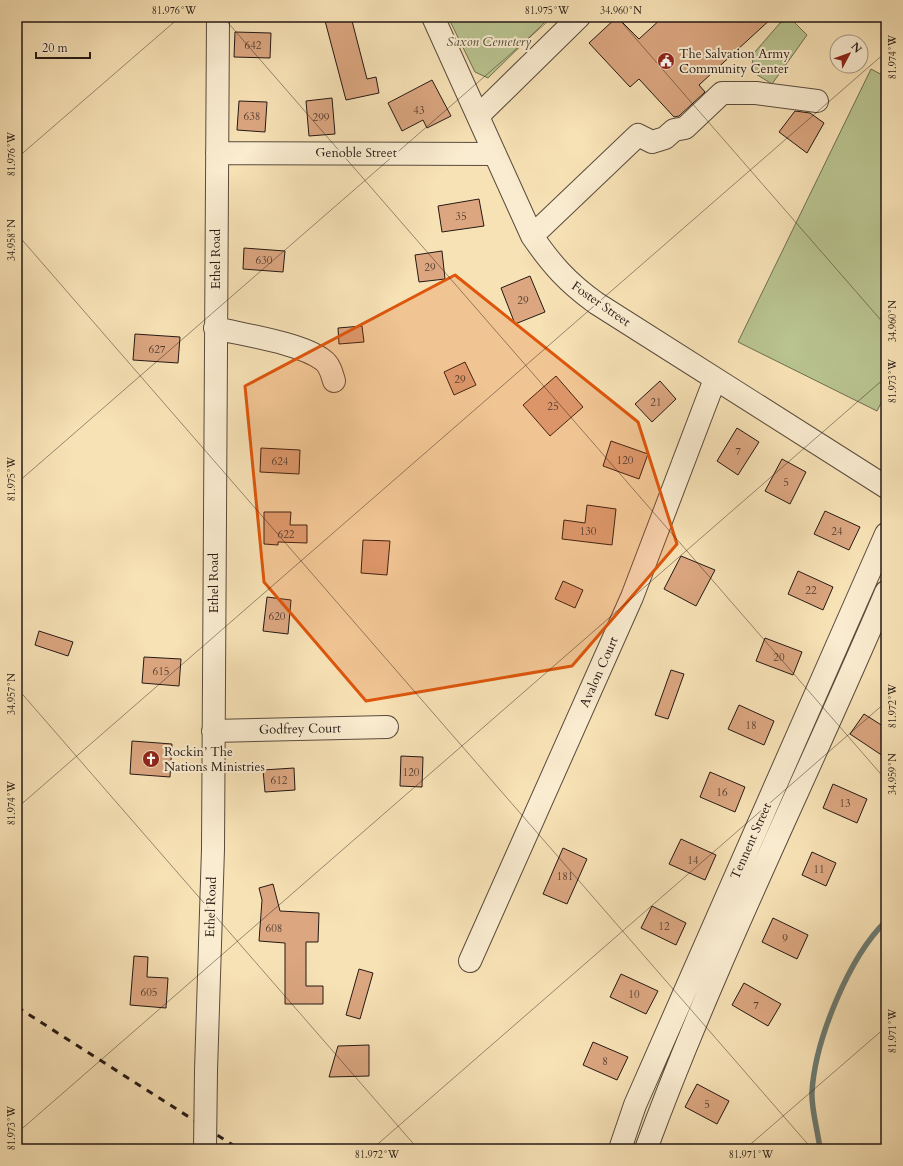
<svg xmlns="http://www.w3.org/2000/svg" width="903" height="1166" viewBox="0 0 903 1166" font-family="Cardo,serif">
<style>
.green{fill:#b9c490;stroke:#6e6e52}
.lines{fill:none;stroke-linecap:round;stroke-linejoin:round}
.stream{stroke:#6d7b72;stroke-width:5.5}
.building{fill:#dba680;stroke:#241914}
.minor-casing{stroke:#594b3c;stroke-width:24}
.minor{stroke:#faecd0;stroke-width:22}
.rail{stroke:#241914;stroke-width:3;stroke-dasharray:7 7;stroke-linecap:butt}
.minor-bridge-casing{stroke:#594b3c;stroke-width:24;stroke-linecap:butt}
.minor-bridge{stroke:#faecd0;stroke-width:22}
.marked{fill:#de560c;fill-opacity:0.2;stroke:#de560c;stroke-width:3;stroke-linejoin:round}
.ticks{fill:none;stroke:#241914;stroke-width:1;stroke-opacity:0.45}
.labels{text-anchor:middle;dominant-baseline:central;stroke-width:4;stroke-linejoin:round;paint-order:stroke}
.number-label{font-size:11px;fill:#523c2f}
.park-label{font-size:13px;font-style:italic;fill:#514c39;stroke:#faecd0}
.poi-label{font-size:13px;fill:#241914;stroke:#faecd0;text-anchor:start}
.street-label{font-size:13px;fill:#241914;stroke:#faecd0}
.neatline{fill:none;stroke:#241914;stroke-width:1.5}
.ticks-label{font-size:10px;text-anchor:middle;fill:#241914}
</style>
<rect width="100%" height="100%" fill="#f7e2b6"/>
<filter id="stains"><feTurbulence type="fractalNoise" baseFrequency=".005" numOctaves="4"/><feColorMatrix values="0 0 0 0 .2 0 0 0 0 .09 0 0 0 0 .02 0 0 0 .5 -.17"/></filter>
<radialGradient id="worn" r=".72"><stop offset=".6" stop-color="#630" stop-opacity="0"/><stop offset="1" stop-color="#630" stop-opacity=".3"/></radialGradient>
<!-- green -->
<path class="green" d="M 448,17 L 550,17 L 488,78 L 475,72 Z
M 791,19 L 807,35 L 772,84 L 751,71 L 754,53 L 780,23 Z
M 871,69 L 886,77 L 886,393 L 877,411 L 738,342 Z"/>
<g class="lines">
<!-- stream -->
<path class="stream" d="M 820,1149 C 818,1132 811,1108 812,1092 C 815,1040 849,957 886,921"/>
</g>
<!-- building -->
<path class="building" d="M 324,17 L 351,17 L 367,79 L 376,77 L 379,93 L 346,100 Z
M 617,17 L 639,39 L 663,17 L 773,17 L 699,85 L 705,92 L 679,116 L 674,117 L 639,79 L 630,87 L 589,43 Z
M 235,32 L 271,33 L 270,58 L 234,57 Z
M 432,80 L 451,116 L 427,128 L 423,120 L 402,131 L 388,103 Z
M 332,98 L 335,134 L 309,136 L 306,101 Z
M 239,101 L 267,102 L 265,132 L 237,130 Z
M 795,111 L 810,113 L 824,123 L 807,153 L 779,132 Z
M 479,199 L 484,226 L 442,232 L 438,206 Z
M 244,248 L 285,251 L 283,272 L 243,269 Z
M 442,251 L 445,279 L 419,282 L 415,255 Z
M 530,276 L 545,312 L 515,324 L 501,288 Z
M 362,326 L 364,342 L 339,344 L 338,328 Z
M 135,334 L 180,337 L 178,363 L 133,360 Z
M 465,362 L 476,385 L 454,395 L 444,372 Z
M 556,376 L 583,407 L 550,436 L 523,405 Z
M 660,381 L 676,399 L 652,422 L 635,404 Z
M 737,428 L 759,442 L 738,475 L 717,461 Z
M 611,441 L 648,454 L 639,479 L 603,466 Z
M 261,448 L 300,450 L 299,474 L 260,472 Z
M 782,459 L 806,472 L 790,504 L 765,491 Z
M 587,505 L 616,509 L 612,545 L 562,539 L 564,520 L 585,523 Z
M 825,511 L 860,527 L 849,550 L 814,534 Z
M 264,512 L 291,512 L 290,525 L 307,525 L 307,543 L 278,542 L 278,545 L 264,544 Z
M 363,540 L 390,541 L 387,575 L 361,573 Z
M 681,556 L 715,570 L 696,606 L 664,589 Z
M 798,571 L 833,587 L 823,610 L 788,594 Z
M 563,581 L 583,590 L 575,608 L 555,599 Z
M 267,597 L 291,600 L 288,634 L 263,631 Z
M 39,631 L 73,642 L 68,656 L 35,645 Z
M 765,638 L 802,652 L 793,675 L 756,661 Z
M 144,657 L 181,659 L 179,686 L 142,683 Z
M 671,670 L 684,674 L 668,719 L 655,715 Z
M 739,705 L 774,721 L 764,745 L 728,729 Z
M 864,714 L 886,728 L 886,758 L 850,734 Z
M 132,741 L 172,744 L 170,777 L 130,774 Z
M 401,756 L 423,757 L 422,787 L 400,786 Z
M 294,768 L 295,790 L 265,792 L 263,770 Z
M 710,772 L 745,787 L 735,812 L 700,797 Z
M 833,784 L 867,799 L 857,823 L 823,808 Z
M 681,839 L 716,855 L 705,880 L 669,864 Z
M 563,848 L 587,859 L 567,904 L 543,894 Z
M 812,852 L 836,863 L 826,886 L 802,875 Z
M 273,884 L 280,911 L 319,913 L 318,942 L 306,942 L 306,986 L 323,986 L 323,1004 L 285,1004 L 285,943 L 259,941 L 262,900 L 259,888 Z
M 652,906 L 686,923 L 676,945 L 641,928 Z
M 773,918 L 808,935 L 797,959 L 762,942 Z
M 134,956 L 148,957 L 147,977 L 168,978 L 166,1008 L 130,1005 Z
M 359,969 L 373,973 L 360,1019 L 346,1015 Z
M 621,974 L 658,991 L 646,1014 L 610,997 Z
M 744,983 L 781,1004 L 768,1026 L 732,1005 Z
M 593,1042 L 628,1057 L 617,1080 L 583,1065 Z
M 369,1045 L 369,1076 L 329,1077 L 338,1046 Z
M 697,1084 L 729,1101 L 717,1124 L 685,1107 Z"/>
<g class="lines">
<!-- minor casing -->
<g class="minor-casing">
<path id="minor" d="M 433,17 L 532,236 C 552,265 567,282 596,303 L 886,487
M 478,116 L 579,17
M 217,153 L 495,154
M 532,236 L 638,135 L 652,142 L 665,138 L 674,130 L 685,128 L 722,93 L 756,93 L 817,101
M 215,328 C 244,335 301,343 323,360 C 330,365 332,374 334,381
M 213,731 L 387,727
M 470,961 L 632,597 L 715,379
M 206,1071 L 213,849 L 218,17
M 620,1149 L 635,1105 L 886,534
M 646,1149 C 716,959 807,778 886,592"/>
</g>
<!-- minor -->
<use href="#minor" class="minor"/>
<!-- rail -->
<path class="rail" d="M 17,1007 L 239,1149"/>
<!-- minor-bridge casing -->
<g class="minor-bridge-casing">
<path id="minor-bridge" d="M 205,1149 L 206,1071"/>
</g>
<!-- minor-bridge -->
<use href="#minor-bridge" class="minor-bridge"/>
</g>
<!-- marked area -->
<path class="marked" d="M 455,275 L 638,422 L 677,544 L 572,666 L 366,701 L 264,582 L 245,386 Z"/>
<!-- ticks -->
<path class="ticks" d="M 223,17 L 886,780M 617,17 L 886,326M 17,158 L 180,17M 17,234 L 812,1149M 17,483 L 553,17M 17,688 L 418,1149M 17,808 L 886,52M 17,1133 L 886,377M 17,1142 L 24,1149M 372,1149 L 886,702M 745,1149 L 886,1027"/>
<!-- icons -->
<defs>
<g id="civic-disc" transform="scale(0.9)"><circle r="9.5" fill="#8f2418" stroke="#faecd0"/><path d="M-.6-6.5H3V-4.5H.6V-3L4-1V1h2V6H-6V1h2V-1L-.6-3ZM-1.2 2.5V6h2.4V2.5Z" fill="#fff"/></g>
<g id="church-disc" transform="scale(0.9)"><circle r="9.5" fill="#8f2418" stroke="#faecd0"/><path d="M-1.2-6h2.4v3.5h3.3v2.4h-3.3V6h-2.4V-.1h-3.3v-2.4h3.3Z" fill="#fff"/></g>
</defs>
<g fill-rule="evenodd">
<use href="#civic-disc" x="666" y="61"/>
<use href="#church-disc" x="151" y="759"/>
</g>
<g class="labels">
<!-- number labels -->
<g class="number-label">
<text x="253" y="45">642</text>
<text x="419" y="110">43</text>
<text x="252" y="116">638</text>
<text x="321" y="117">299</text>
<text x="461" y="216">35</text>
<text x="264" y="260">630</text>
<text x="430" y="267">29</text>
<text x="523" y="300">29</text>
<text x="157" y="349">627</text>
<text x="460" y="379">29</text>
<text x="656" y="402">21</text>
<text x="553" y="406">25</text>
<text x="738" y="451">7</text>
<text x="625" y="460">120</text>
<text x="280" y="461">624</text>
<text x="786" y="482">5</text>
<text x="588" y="531">130</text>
<text x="837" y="531">24</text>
<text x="286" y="534">622</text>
<text x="811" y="590">22</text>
<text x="277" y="616">620</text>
<text x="779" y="657">20</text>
<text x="161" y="671">615</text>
<text x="751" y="725">18</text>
<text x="411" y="772">120</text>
<text x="279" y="780">612</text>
<text x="722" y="792">16</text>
<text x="845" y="803">13</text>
<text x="693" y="860">14</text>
<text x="819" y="869">11</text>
<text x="565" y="876">181</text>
<text x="664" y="926">12</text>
<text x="274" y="928">608</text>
<text x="785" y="938">9</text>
<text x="149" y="992">605</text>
<text x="634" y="994">10</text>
<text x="756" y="1005">7</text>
<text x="605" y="1061">8</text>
<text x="707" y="1104">5</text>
</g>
<!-- park labels -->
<g class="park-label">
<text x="489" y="42">Saxon Cemetery</text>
</g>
<!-- poi labels -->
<g class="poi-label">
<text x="679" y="54">The Salvation Army<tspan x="679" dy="15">Community Center</tspan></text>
<text x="164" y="752">Rockin’ The<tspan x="164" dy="15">Nations Ministries</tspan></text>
</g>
<!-- street labels -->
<g class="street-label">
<text x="356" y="153">Genoble Street</text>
<text transform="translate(216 259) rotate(-90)">Ethel Road</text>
<text transform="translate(601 304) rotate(35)">Foster Street</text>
<text transform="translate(214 583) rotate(-90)">Ethel Road</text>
<text transform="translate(599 672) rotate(-66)">Avalon Court</text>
<text transform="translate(300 729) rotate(-1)">Godfrey Court</text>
<text transform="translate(751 841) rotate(-66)">Tennent Street</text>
<text transform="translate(211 907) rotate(-88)">Ethel Road</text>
</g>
</g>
<!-- margin -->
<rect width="903" height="1166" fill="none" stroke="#f7e2b6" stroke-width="44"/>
<!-- north arrow -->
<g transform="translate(849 54) rotate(49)"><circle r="19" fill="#faecd0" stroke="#a49885"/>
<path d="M0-3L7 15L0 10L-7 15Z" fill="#8f2418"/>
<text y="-6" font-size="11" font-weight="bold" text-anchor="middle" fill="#241914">N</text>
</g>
<!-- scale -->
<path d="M36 52v6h54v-6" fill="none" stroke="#241914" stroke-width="2"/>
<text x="42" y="52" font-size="12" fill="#241914" stroke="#faecd0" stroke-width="3" paint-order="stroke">20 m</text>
<rect x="22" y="22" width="859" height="1122" class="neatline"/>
<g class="ticks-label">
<text x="174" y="14">81.976°W</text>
<text x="547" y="14">81.975°W</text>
<text x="621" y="14">34.960°N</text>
<text transform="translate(892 57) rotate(-90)" y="4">81.974°W</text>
<text transform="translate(11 154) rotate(-90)" y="4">81.976°W</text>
<text transform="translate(11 240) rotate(-90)" y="4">34.958°N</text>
<text transform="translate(892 321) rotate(-90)" y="4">34.960°N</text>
<text transform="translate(892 381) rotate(-90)" y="4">81.973°W</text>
<text transform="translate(11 479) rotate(-90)" y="4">81.975°W</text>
<text transform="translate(11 694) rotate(-90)" y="4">34.957°N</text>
<text transform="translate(892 706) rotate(-90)" y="4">81.972°W</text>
<text transform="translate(892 774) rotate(-90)" y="4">34.959°N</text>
<text transform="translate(11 803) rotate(-90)" y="4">81.974°W</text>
<text transform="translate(892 1031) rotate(-90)" y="4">81.971°W</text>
<text transform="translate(11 1128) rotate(-90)" y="4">81.973°W</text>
<text x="377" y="1158">81.972°W</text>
<text x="751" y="1158">81.971°W</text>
</g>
<rect width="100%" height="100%" filter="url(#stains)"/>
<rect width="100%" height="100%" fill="url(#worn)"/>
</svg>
